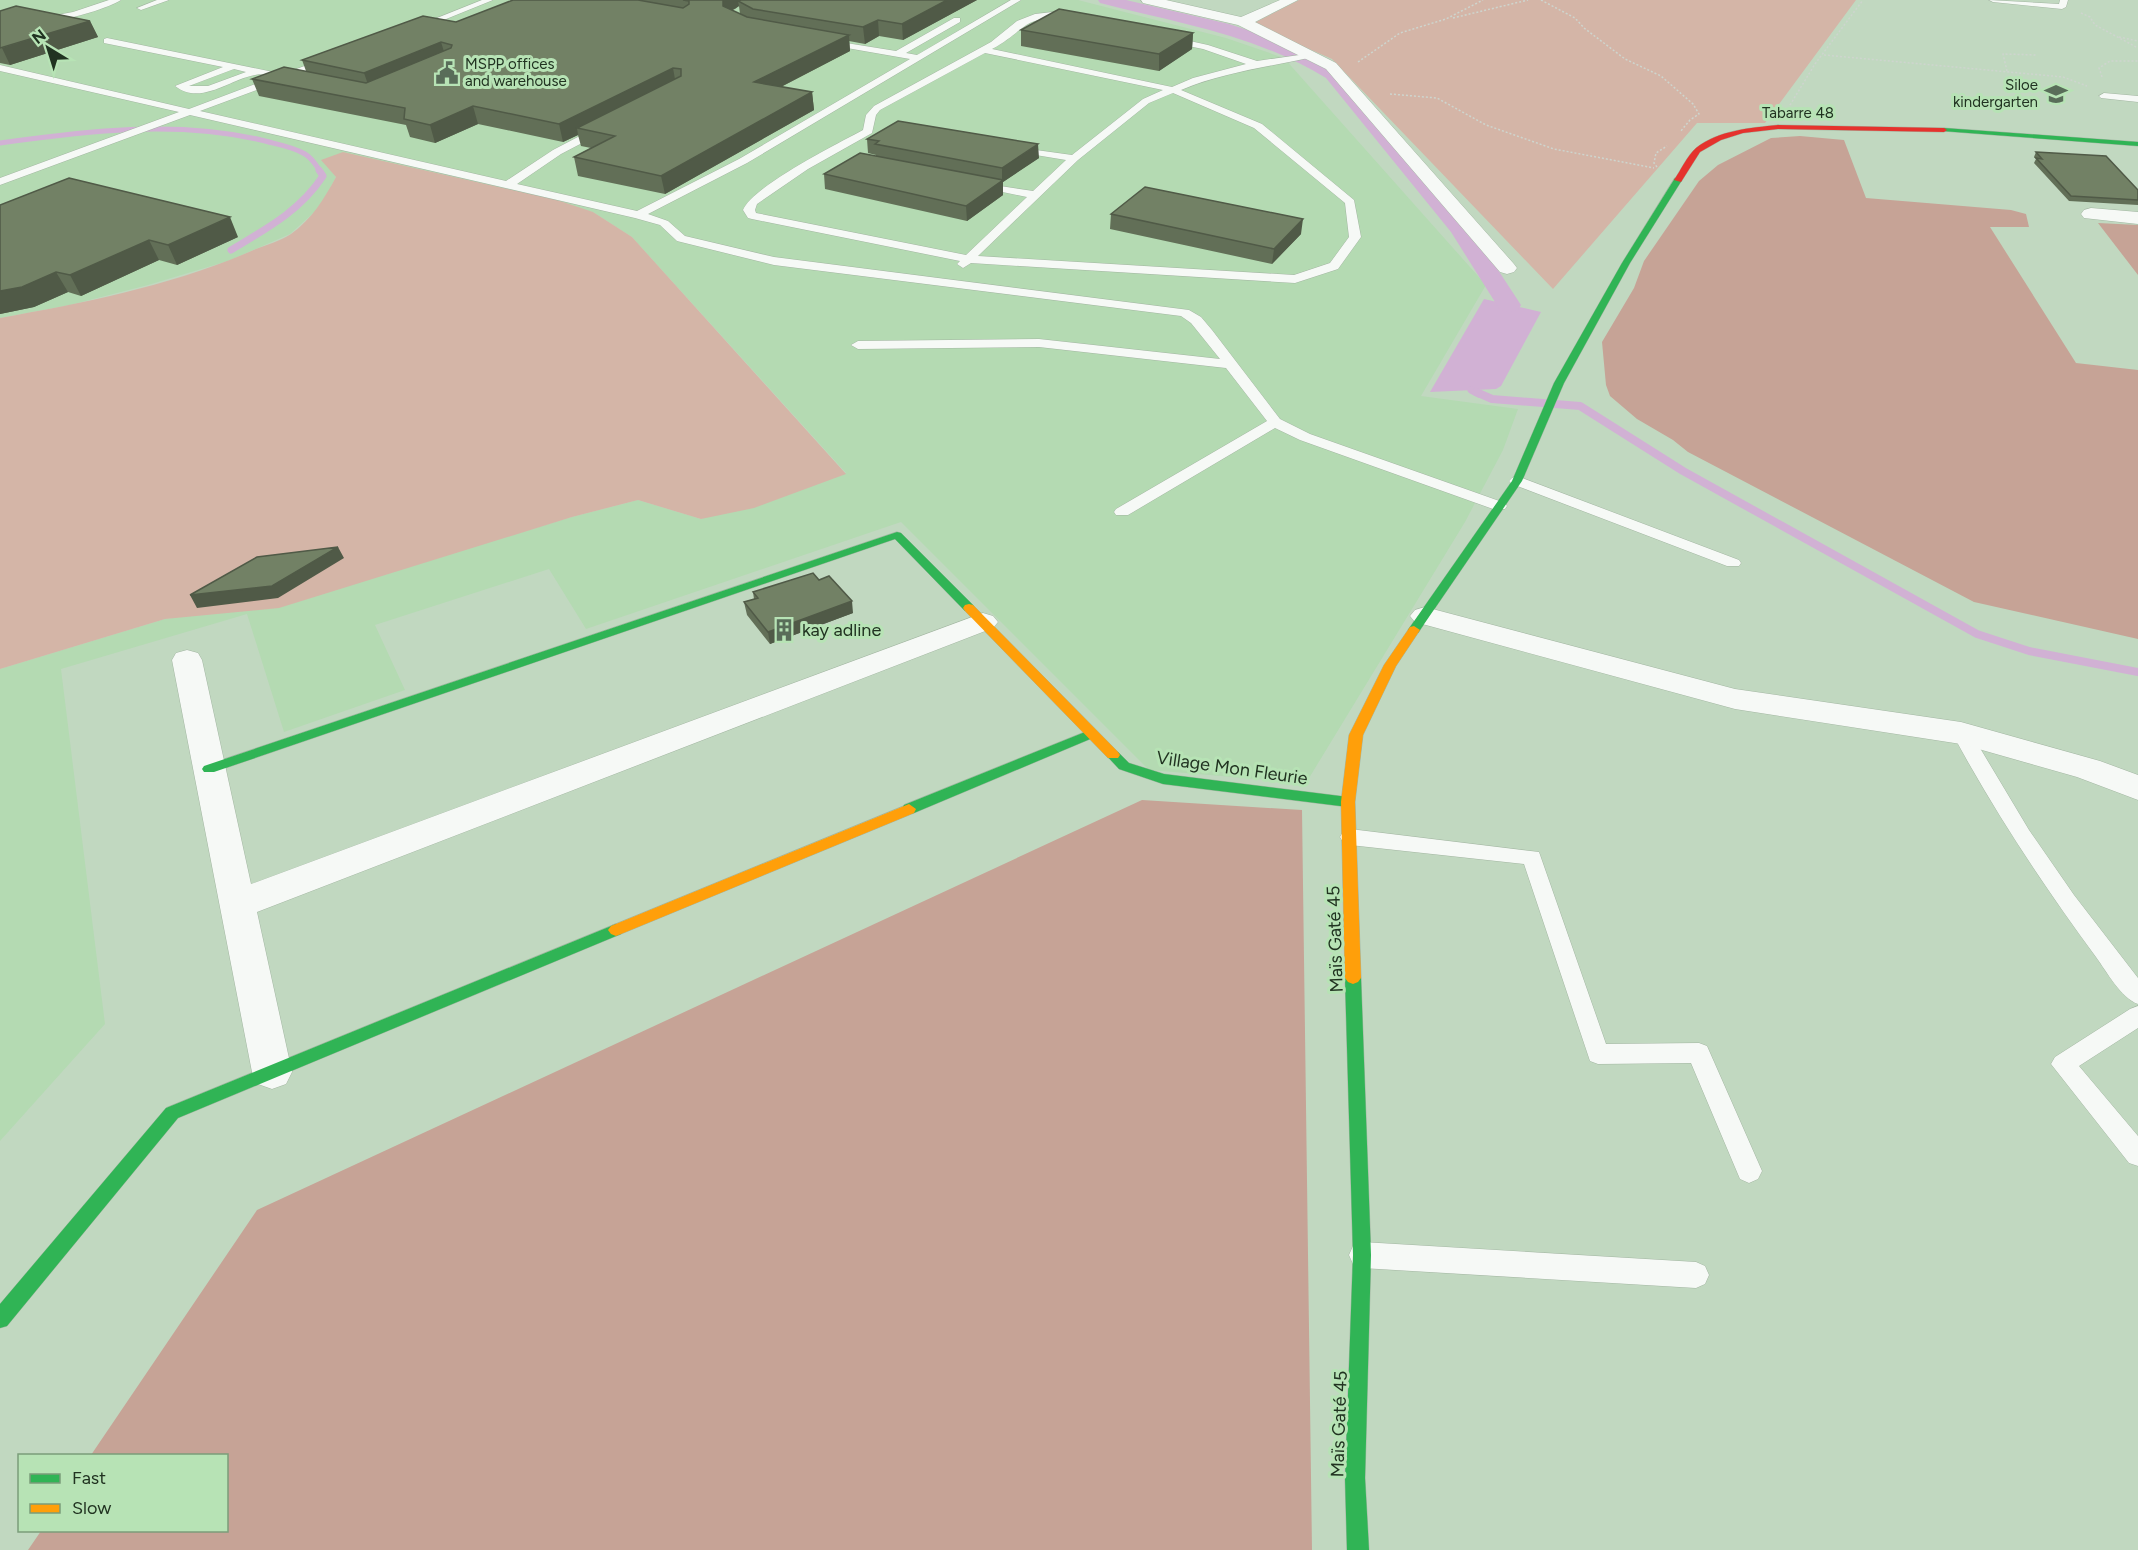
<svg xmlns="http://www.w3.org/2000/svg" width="2138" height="1550" viewBox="0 0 2138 1550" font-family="Figtree,sans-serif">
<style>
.built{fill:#b4dab2}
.green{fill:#d4b5a7}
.forest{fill:#c6a396}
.water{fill:#d1b1d4}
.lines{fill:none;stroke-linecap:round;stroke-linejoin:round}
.stream-far2{stroke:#d1b1d4;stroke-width:5}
.stream-far1{stroke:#d1b1d4;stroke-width:7}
.stream{stroke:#d1b1d4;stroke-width:8}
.canal{fill:#d1b1d4;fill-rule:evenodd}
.lane-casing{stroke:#a3b6a2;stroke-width:1}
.street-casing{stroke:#a3b6a2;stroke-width:1}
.fast-casing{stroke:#a3b6a2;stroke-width:1}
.slow-casing{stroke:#a3b6a2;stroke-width:1}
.jam-casing{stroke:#a3b6a2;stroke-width:1}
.path{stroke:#ced5ce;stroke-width:1.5;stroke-dasharray:2 2;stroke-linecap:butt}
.lane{fill:#f6f9f6;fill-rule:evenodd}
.street{fill:#f6f9f6;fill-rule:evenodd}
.fast{fill:#30b455;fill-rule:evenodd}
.slow{fill:#ff9f0a;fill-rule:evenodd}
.jam{fill:#e5322d;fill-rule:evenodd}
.wall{fill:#626f57;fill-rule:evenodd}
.shaded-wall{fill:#505a47}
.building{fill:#728165;stroke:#505a47;stroke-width:1.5}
.labels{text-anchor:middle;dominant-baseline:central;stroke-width:6;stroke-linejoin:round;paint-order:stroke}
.far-poi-label{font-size:15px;fill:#213321;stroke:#b7e3b5;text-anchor:start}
.far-street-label{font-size:15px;fill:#213321;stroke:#b7e3b5}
.poi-label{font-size:18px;fill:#213321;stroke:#b7e3b5;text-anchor:start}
.street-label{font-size:18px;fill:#213321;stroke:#b7e3b5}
</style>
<rect width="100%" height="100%" fill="#c1d8c0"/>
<!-- built -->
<path class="built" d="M 0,0 L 1078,0 L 1226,38 L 1284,58 L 1486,285 L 1421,396 L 1518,409 L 1503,450 L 1465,522 L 1306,783 L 1149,770 L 901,522 L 586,629 L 549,569 L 375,625 L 405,690 L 284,732 L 247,614 L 61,669 L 105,1024 L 0,1141 L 0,669 L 165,619 L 219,612 L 392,571 L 572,517 L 638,500 L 701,519 L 846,473 L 632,237 L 593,212 L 322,160 L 336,177 L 320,207 L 290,234 L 228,261 L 148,285 L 70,305 L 0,318 Z"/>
<!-- green -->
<path class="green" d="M 1299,0 L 1856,0 L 1765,123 L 1697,123 L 1553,289 L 1332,59 L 1252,24 Z
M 343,152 L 557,200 L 593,212 L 632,237 L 846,474 L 754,508 L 701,519 L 638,500 L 572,517 L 279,608 L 165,619 L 0,669 L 0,318 C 83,303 170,286 249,252 C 262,246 279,242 291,234 C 312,219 324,199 336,177 L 321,160 Z"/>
<!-- forest -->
<path class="forest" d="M 1800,136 L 1844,140 L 1866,198 L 2011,210 L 2026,214 L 2029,227 L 1990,227 L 2076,363 L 2138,370 L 2138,639 L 1974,602 L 1688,452 L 1673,440 L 1637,419 L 1610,396 L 1606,385 L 1602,342 L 1634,288 L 1644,261 L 1699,181 L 1718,165 L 1771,138 Z
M 2098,223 L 2138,225 L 2138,275 Z
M 1142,800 L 1302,810 L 1312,1550 L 28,1550 L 41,1531 L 226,1530 L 226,1456 L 91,1455 L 257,1210 Z"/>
<!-- water -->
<path class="water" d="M 1484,299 L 1541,312 L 1501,386 L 1496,389 L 1430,392 Z"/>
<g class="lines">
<!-- stream-far2 -->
<path class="stream-far2" d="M 0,143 C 86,131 176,120 261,140 C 275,144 292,146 305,154 C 312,158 316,165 320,171"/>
<!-- stream-far1 -->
<path class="stream-far1" d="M 231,250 C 266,229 300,211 323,176 L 319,170
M 1471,390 L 1479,394"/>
<!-- stream -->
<path class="stream" d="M 1476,392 L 1492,399 L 1580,406 L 1683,471 L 1977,634 L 2029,651 L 2138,672"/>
<!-- canal -->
<path class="canal" d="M 1098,0 L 1126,0 L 1229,24 L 1287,43 L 1338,70 L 1468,224 L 1521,305 L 1518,310 L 1509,312 L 1500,310 L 1451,232 L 1326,78 C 1256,35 1178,23 1100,3 Z"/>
<!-- lane casing -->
<g class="lane-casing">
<path id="lane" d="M 109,0 L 121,0 C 109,8 53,26 41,18 L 73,12 Z
M 157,0 L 169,0 L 141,10 L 137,8 Z
M 482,0 L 493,0 L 419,30 L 412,28 Z
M 1011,0 L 1021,0 L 747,163 L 648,214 L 668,221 L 685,236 L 774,257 L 1189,310 L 1201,317 L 1212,330 L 1280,419 L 1310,434 L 1505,503 L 1507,506 L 1505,509 L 1493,509 L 1300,440 L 1275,428 L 1128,515 L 1116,515 L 1114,512 L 1116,509 L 1267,421 L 1226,368 L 1039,347 L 858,349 L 851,345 L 858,341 L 1039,339 L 1220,359 L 1191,323 L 1181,316 L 774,265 L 677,241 L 660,225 L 635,218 L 190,115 L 0,185 L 0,178 L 179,112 L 0,71 L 0,65 L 189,109 L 274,77 C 268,76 261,73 255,75 C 230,79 201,106 175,86 L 223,67 L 104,43 L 104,39 L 107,38 L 283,74 L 326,58 L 332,58 L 332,62 L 200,111 L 506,181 L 553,150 L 599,126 L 607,126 L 607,130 L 561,154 L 517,184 L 637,211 L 739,159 L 910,59 L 824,44 L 821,43 L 821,39 L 896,51 L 954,18 L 960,18 L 960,22 L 906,53 L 917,55 ZM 234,69 L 246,72 L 208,86 L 189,86 Z
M 1989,0 L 2059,4 L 2060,0 L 2068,0 L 2066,7 L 2062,9 L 1993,2 Z
M 1053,12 L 1077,19 L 1073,22 C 1023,12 1029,29 992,49 L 1172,87 L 1193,78 L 1246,64 L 1203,49 L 1164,41 L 1164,37 L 1167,36 L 1208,45 L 1257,61 L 1313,53 L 1313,57 C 1269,67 1224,72 1181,90 L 1262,124 L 1354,200 L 1361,237 L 1338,269 L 1295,283 L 971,263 L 963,268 L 957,264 L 960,261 L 752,219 L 748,218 L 743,210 C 753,186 837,144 863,130 L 866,115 L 874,106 L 991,42 L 1017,21 L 1035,14 ZM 985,53 L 1163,90 L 1143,99 L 1072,155 L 1008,146 L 1008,150 L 1012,151 L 1066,160 L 1033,191 L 974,182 L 974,186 L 1027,197 L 966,255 L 756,213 L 755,210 L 757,204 L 808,169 L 872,133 L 876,115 L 880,110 ZM 1173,93 L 1254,128 L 1345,203 L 1349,237 L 1330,263 L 1294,275 L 978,256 L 1078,160 L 1149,103 Z
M 2104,93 L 2138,96 L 2138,102 L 2101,98 L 2099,96 Z
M 1517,476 L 1739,560 L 1741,563 L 1739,566 L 1727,566 L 1512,484 L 1509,481 L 1512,478 Z
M 1961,727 L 1968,728 L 2029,830 L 2074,895 L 2138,978 L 2138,1004 C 2121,998 2107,972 2096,957 C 2043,885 1994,811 1952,733 L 1954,728 Z
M 1350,829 L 1539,852 L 1606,1044 L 1699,1043 L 1707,1046 L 1762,1171 L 1758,1179 L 1749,1183 L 1740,1179 L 1691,1063 L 1598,1064 L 1590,1061 L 1524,864 L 1350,845 L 1343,842 L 1340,837 L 1343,832 Z
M 2138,1006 L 2138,1028 L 2079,1066 L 2138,1136 L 2138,1166 L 2129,1163 L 2051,1064 L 2055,1057 L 2130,1009 Z
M 1362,1242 L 1696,1262 L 1705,1266 L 1709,1275 L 1705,1284 L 1696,1288 L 1362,1268 L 1353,1264 L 1349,1255 L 1353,1246 Z"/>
</g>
<!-- street casing -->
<g class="street-casing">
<path id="street" d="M 1141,0 L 1166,0 L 1241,17 L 1280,0 L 1298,0 L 1255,22 L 1336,63 L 1514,264 L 1517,268 L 1514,272 L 1507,274 L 1500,272 L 1326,69 L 1238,25 L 1143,3 Z
M 2091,208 L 2138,212 L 2138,224 L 2084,218 L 2081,214 L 2084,210 Z
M 1425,607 L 1735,689 L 1961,722 L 2100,761 L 2138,775 L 2138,800 L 2077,777 L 1961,744 L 1735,709 L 1415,622 L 1410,616 L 1415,610 Z
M 983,613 L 993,616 L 998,622 L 993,628 L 257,912 L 292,1072 L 286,1084 L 272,1089 L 258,1084 L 252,1072 L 172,660 L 176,653 L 187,650 L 198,653 L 202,660 L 251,884 Z"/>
</g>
<!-- fast casing -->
<g class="fast-casing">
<path id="fast" d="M 1944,128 L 2138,142 L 2138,146 L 1942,131 Z
M 1675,178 L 1682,180 L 1630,263 L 1564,383 L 1522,481 L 1418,633 L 1410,633 L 1408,630 L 1410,627 L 1512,481 L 1554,383 L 1622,263 Z
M 897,532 L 901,533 L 973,605 L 975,608 L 973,611 L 965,611 L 895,539 L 214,772 L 204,772 L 202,769 L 204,766 Z
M 1090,730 L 1095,731 L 1097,734 L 1095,737 L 914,813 L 909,814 L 902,809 L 904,805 Z
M 1113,750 L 1118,752 L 1129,763 L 1164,774 L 1348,797 L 1355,802 L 1348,807 L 1163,784 L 1119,769 L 1106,755 Z
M 616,924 L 621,926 L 624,930 L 621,934 L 178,1118 L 7,1326 L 0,1328 L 0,1304 L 166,1108 Z
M 1353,972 L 1358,974 L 1361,978 L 1371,1255 L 1365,1478 L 1369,1550 L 1347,1550 L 1345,1478 L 1353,1255 L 1345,978 L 1348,974 Z"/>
</g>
<!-- slow casing -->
<g class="slow-casing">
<path id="slow" d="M 969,604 L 973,605 L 1118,752 L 1120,755 L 1118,758 L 1108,758 L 965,611 L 963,608 L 965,605 Z
M 1414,626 L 1420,630 L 1396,666 L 1363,735 L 1355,802 L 1361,978 L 1358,982 L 1353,984 L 1348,982 L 1345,978 L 1341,802 L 1349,735 L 1384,665 L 1410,627 Z
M 909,804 L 916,809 L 914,813 L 621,934 L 616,936 L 611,934 L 608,930 L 611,926 Z"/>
</g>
<!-- jam casing -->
<g class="jam-casing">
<path id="jam" d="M 1778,125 L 1944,128 L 1947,130 L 1944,132 L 1778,129 L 1743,133 L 1721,140 L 1700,152 L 1681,182 L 1674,180 C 1681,170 1687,156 1696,148 C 1719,130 1750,128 1778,125 Z"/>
</g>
<!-- path -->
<path class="path" d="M 1541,0 L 1575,18 L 1584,28 L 1625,59 L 1661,76 L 1693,104 L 1699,114 L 1690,120 L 1680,132
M 2081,13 L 2090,17 L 2095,25 L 2138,48
M 1453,18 L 1528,0
M 2119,37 L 2138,41
M 1824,55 L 2063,77 L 2087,86
M 1358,62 L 1400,33 L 1446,19 L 1483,0
M 2007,71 L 2003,54 L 2037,55
M 2102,77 L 2099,68 L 2110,61 L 2138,61
M 1390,94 L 1437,98 L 1486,125 L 1554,149 L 1654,168
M 1790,105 L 1815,64 L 1863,0
M 1657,167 L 1654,163 L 1656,153 L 1667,146"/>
<!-- lane -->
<use href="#lane" class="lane"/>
<!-- street -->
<use href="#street" class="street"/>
<!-- fast -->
<use href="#fast" class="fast"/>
<!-- slow -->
<use href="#slow" class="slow"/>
<!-- jam -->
<use href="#jam" class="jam"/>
</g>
<!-- wall -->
<path class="wall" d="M 513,0 L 977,0 L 903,40 L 879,36 L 865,44 L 849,41 L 850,51 L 781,87 L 812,92 L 814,110 L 665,194 L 578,176 L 574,157 L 591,148 L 581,146 L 578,135 L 563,142 L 478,124 L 435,143 L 410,137 L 406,125 L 259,96 L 252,79 L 306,71 L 302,60 L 456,22 ZM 739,6 L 740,14 L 732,10 L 735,9 Z
M 0,11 L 90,21 L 98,37 L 10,65 L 0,63 Z
M 1021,30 L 1193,33 L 1192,49 L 1159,71 L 1021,46 Z
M 867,139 L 1039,158 L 1003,182 L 1003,195 L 967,221 L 825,189 L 824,174 L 876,156 L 876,155 L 868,153 Z
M 2036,152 L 2138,190 L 2138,205 L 2069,201 L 2034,163 L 2036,159 L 2034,157 Z
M 0,205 L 238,237 L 177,265 L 159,260 L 81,296 L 68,292 L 34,307 L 0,314 Z
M 1111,214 L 1301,234 L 1272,264 L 1110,229 Z
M 819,580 L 853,613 L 770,644 L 747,615 L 744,602 L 754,599 L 753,592 Z"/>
<!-- shaded-wall -->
<path class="shaded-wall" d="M 723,0 L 760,0 L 738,1 L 739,6 L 726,14 L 723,6 Z
M 947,0 L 977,0 L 903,40 L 902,24 Z
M 878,20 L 879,36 L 865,44 L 863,27 Z
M 90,21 L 98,37 L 10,65 L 2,48 Z
M 1193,33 L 1192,49 L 1159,71 L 1159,54 Z
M 849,35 L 850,51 L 757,99 L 754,82 Z
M 441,42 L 446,58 L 370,90 L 364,73 Z
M 673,68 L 676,85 L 577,128 L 578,135 L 563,142 L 559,124 Z
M 812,92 L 814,110 L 665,194 L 661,176 Z
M 473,106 L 478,124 L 435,143 L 430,125 Z
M 1038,144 L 1039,158 L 1003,182 L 1003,195 L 967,221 L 966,206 L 1002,180 L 1002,168 Z
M 230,217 L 238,237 L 177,265 L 168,245 Z
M 1303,219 L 1301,234 L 1272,264 L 1274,249 Z
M 149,240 L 159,260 L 81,296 L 70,275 Z
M 56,272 L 68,292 L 34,307 L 0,314 L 0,291 Z
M 338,547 L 344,558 L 278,598 L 197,608 L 190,595 Z
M 852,601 L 853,613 L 770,644 L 768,632 Z"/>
<!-- building -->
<path class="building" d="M 513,0 L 638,0 L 683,8 L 689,4 L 689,1 L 683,0 L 723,0 L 723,6 L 747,17 L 849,35 L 754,82 L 812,92 L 661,176 L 574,157 L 615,136 L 577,128 L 681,76 L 681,69 L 673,68 L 559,124 L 473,106 L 430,125 L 404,119 L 405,108 L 252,79 L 284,67 L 366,83 L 451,48 L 452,45 L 441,42 L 364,73 L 302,60 L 423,16 L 456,22 Z
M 741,0 L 947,0 L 902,24 L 878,20 L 863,27 L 753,9 L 738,1 Z
M 16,6 L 90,21 L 0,48 L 0,11 Z
M 1059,9 L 1193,33 L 1159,54 L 1021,30 Z
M 898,121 L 1038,144 L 1002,168 L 875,144 L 879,141 L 867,139 Z
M 2036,152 L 2106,156 L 2138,190 L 2138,200 L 2071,196 L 2036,158 L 2042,159 Z
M 860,153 L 1003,180 L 966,206 L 824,174 Z
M 69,178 L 230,217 L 168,245 L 149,240 L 70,275 L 56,272 L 22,287 L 0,291 L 0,205 Z
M 1145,187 L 1303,219 L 1274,249 L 1111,214 Z
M 338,547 L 272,586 L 190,595 L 257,557 Z
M 813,573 L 819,580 L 829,576 L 852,601 L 768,632 L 744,602 L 758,598 L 753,592 Z"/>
<!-- icons -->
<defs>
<g id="civic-bare" transform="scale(1.8)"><path d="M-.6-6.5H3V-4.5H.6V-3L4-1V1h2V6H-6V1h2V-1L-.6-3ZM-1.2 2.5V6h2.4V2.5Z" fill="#596d59" stroke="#b7e3b5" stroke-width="2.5" paint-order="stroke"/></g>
<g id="school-bare" transform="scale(1.8)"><path d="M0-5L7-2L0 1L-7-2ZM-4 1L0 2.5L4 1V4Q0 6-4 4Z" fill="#596d59" stroke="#b7e3b5" stroke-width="2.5" paint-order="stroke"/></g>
<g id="building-bare" transform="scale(1.8)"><path d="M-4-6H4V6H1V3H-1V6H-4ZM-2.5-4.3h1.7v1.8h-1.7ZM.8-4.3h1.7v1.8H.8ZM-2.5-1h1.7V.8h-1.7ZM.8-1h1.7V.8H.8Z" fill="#596d59" stroke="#b7e3b5" stroke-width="2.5" paint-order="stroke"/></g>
</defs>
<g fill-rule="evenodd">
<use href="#civic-bare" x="447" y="73"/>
<use href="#school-bare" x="2056" y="94"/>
<use href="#building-bare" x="784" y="630"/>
</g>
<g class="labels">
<!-- far-poi labels -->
<g class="far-poi-label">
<text x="465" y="64">MSPP offices<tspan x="465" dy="17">and warehouse</tspan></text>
<text x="2038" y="85" text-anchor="end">Siloe<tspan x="2038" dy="17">kindergarten</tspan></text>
</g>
<!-- far-street labels -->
<g class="far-street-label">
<text x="1798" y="113">Tabarre 48</text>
</g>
<!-- poi labels -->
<g class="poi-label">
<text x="802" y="630">kay adline</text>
</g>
<!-- street labels -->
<g class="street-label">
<text transform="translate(1232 768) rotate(8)">Village Mon Fleurie</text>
<text transform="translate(1335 939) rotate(-92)">Maïs Gaté 45</text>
<text transform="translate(1339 1424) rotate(-88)">Maïs Gaté 45</text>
</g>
</g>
<!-- legend -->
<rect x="18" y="1454" width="210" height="78" fill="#b7e3b5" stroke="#7b9d7a" stroke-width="1.5"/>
<rect x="30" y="1474" width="30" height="9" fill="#30b455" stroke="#7b9d7a" stroke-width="1.5"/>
<text x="72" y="1484" font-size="18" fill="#213321">Fast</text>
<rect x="30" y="1504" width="30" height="9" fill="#ff9f0a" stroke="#7b9d7a" stroke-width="1.5"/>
<text x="72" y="1514" font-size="18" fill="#213321">Slow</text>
<!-- north arrow -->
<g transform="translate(48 48) rotate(322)" stroke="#b7e3b5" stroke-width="4.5" paint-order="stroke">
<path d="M0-4.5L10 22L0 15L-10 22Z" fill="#213321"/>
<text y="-9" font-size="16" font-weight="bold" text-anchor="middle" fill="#213321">N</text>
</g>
</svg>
